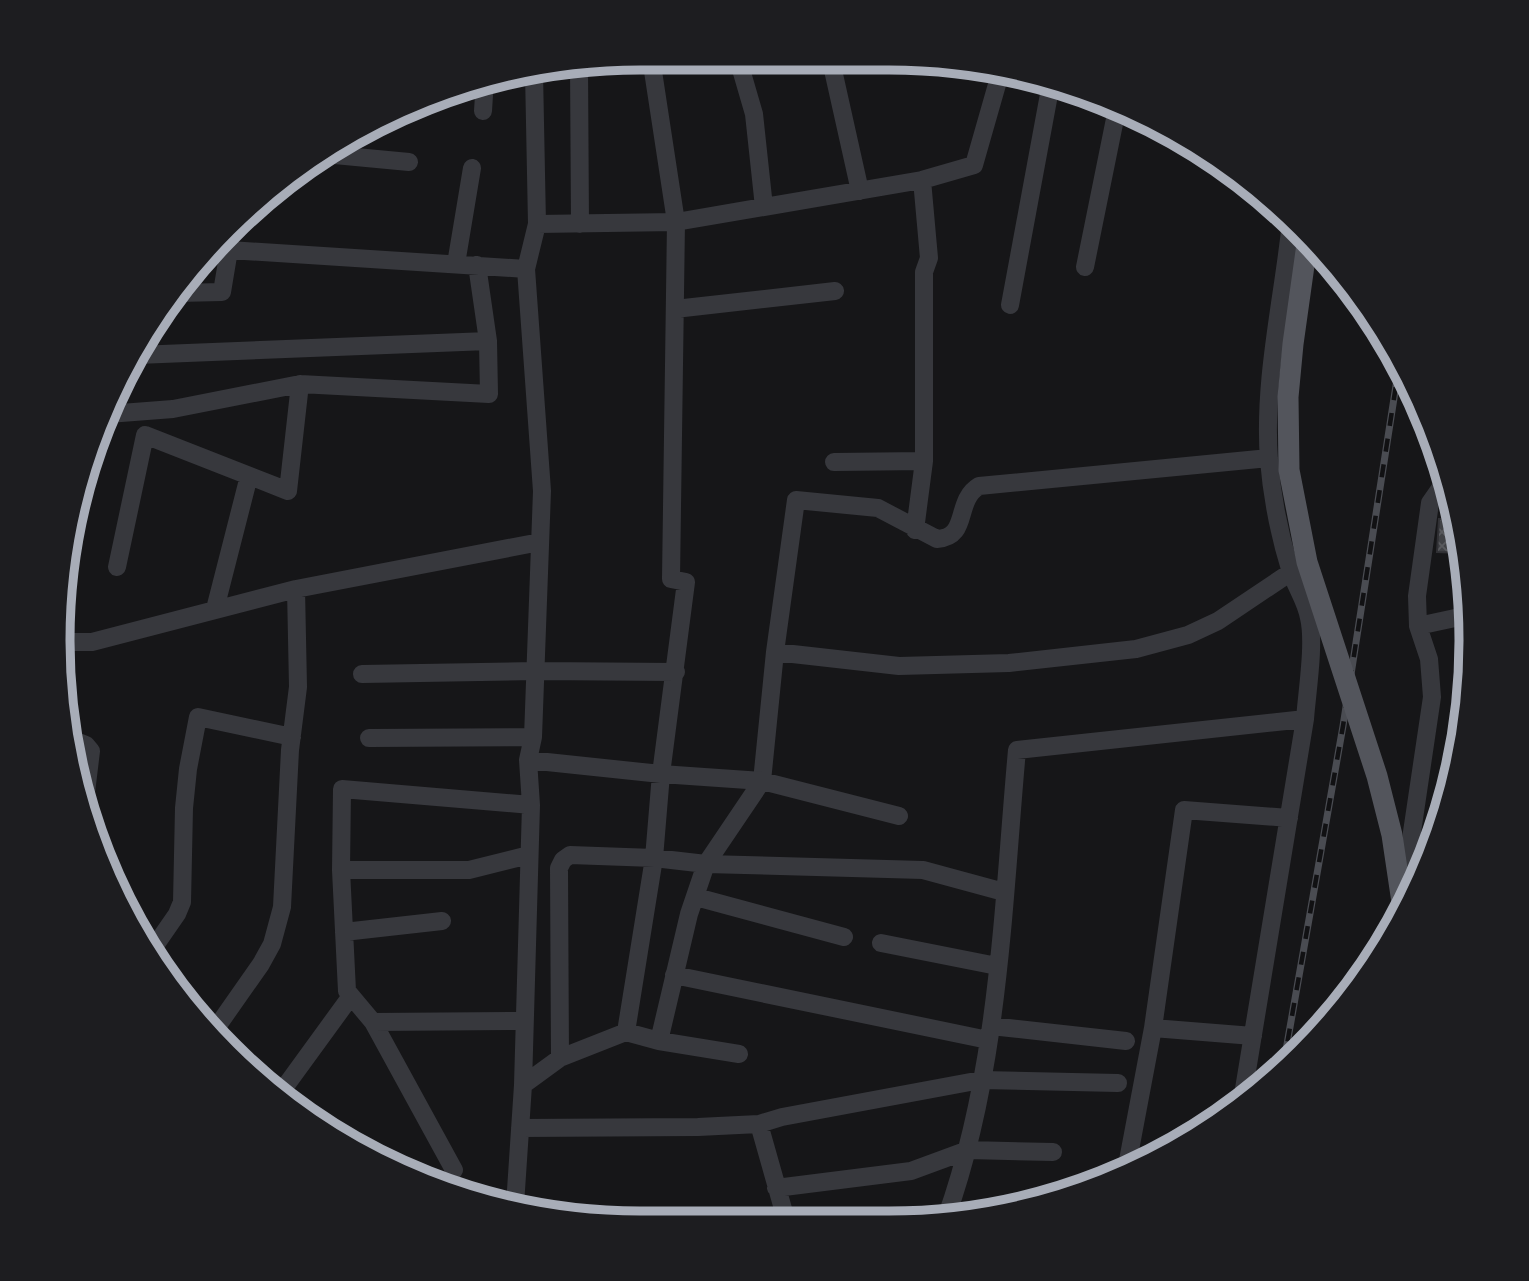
<svg xmlns="http://www.w3.org/2000/svg" width="1529" height="1281" viewBox="0 0 1529 1281" font-family="'Archivo Narrow',sans-serif">
<style>
.building{fill:url(#building-cross-hatch);stroke:#303034;stroke-width:2}
.lines{fill:none;stroke-linecap:round;stroke-linejoin:round}
.minor{stroke:#37383d;stroke-width:18}
.rail-casing{stroke:#4a4c52;stroke-width:7}
.rail{stroke:#111113;stroke-width:4.5;stroke-dasharray:13;stroke-linecap:butt}
.major-bridge{stroke:#53555c;stroke-width:21}
.rim{fill:none;stroke:#a8adb8;stroke-width:9}
</style>
<defs>
<pattern id="building-cross-hatch" width="8" height="8" patternUnits="userSpaceOnUse" patternTransform="scale(1.75)"><rect width="8" height="8" fill="#404145"/><path d="M0 0l8 8M0 8l8-8" fill="none" stroke="#595a5e"/></pattern>
</defs>
<rect width="100%" height="100%" fill="#161618"/>
<!-- building -->
<path class="building" d="M 1439,519 L 1458,520 L 1463,553 L 1437,552 Z"/>
<g class="lines">
<!-- minor -->
<path class="minor" d="M 651,58 L 676,222 L 922,180 L 974,165 L 1000,74
M 738,59 L 754,114 L 764,207
M 831,61 L 860,191
M 951,62 L 967,64
M 579,66 L 580,224
M 483,111 L 485,79
M 324,154 L 409,162
M 537,224 L 676,222 L 671,579 L 686,582 L 661,774 L 654,858 L 626,1032
M 456,264 L 472,168
M 1085,267 L 1117,109
M 177,293 L 222,292 L 229,250 L 526,269
M 1010,305 L 1050,89
M 675,309 L 835,291
M 137,355 L 488,341
M 108,414 L 173,409 L 300,384 L 489,394 L 488,341 L 477,265
M 834,462 L 924,461
M 915,530 L 924,461 L 924,272 L 929,258 L 922,180
M 117,567 L 145,435 L 288,491 L 300,384
M 215,609 L 249,476
M 1418,626 L 1469,615
M 60,642 L 92,642 L 296,589 L 540,542
M 775,652 L 899,666 L 1009,663 L 1136,649 L 1188,635 L 1218,621 L 1291,572
M 362,674 L 535,671 L 676,672
M 69,738 L 86,745 L 91,751 L 85,801
M 369,738 L 533,737
M 528,760 L 661,774 L 762,781 L 899,816
M 1412,857 L 1429,855
M 341,870 L 469,870 L 529,855
M 1412,890 L 1412,832 L 1432,697 L 1429,659 L 1418,626 L 1417,596 L 1430,503 L 1446,480
M 696,897 L 844,937
M 344,932 L 442,921
M 881,943 L 997,966
M 150,953 L 177,914 L 182,902 L 184,808 L 188,769 L 198,717 L 292,737
M 674,975 L 988,1040
M 524,1021 L 373,1022 L 347,991 L 341,870 L 342,789 L 531,805
M 373,1022 L 454,1170
M 991,1026 L 1126,1041
M 1153,1028 L 1253,1036
M 214,1031 L 261,964 L 272,944 L 282,907 L 290,750 L 298,687 L 296,589
M 659,1041 L 689,914 L 706,864 L 762,781 L 775,652 L 796,500 L 878,508 L 937,539 C 970,537 954,501 979,486 L 1269,458
M 560,1058 L 559,868 L 563,860 L 570,855 L 654,858 L 706,864 L 923,870 L 1004,892
M 523,1085 L 560,1058 L 626,1032 L 659,1041 L 739,1054
M 279,1095 L 351,996
M 1242,1101 L 1305,719 C 1307,692 1315,643 1309,618 C 1306,600 1295,586 1290,569 C 1279,533 1272,497 1269,460 C 1263,380 1283,300 1291,222
M 520,1128 L 698,1127 L 759,1124
M 1126,1171 L 1153,1028 L 1184,810 L 1289,818
M 776,1188 L 911,1171 L 968,1150 L 1053,1152
M 515,1205 L 523,1085 L 531,805 L 528,760 L 533,737 L 542,491 L 526,269 L 537,224 L 534,72
M 946,1218 C 999,1071 1003,904 1017,750 L 1305,719
M 787,1223 L 759,1124 L 782,1117 L 981,1080 L 1118,1083"/>
<!-- rail casing -->
<g class="rail-casing">
<path id="rail" d="M 1283,1067 L 1343,726 L 1399,366"/>
</g>
<!-- rail -->
<use href="#rail" class="rail"/>
<!-- major-bridge -->
<path class="major-bridge" d="M 1308,237 L 1293,344 L 1288,397 L 1289,470 L 1307,562 L 1377,776 L 1392,835 L 1403,909"/>
</g>
<!-- crop -->
<path d="M0 0H1529V1281H0ZM640 70H889A570 570 0 0 1 1459 640V641A570 570 0 0 1 889 1211H640A570 570 0 0 1 70 641V640A570 570 0 0 1 640 70Z" fill="#1d1d20" fill-rule="evenodd"/>
<path class="rim" d="M640 70H889A570 570 0 0 1 1459 640V641A570 570 0 0 1 889 1211H640A570 570 0 0 1 70 641V640A570 570 0 0 1 640 70Z"/>
</svg>
